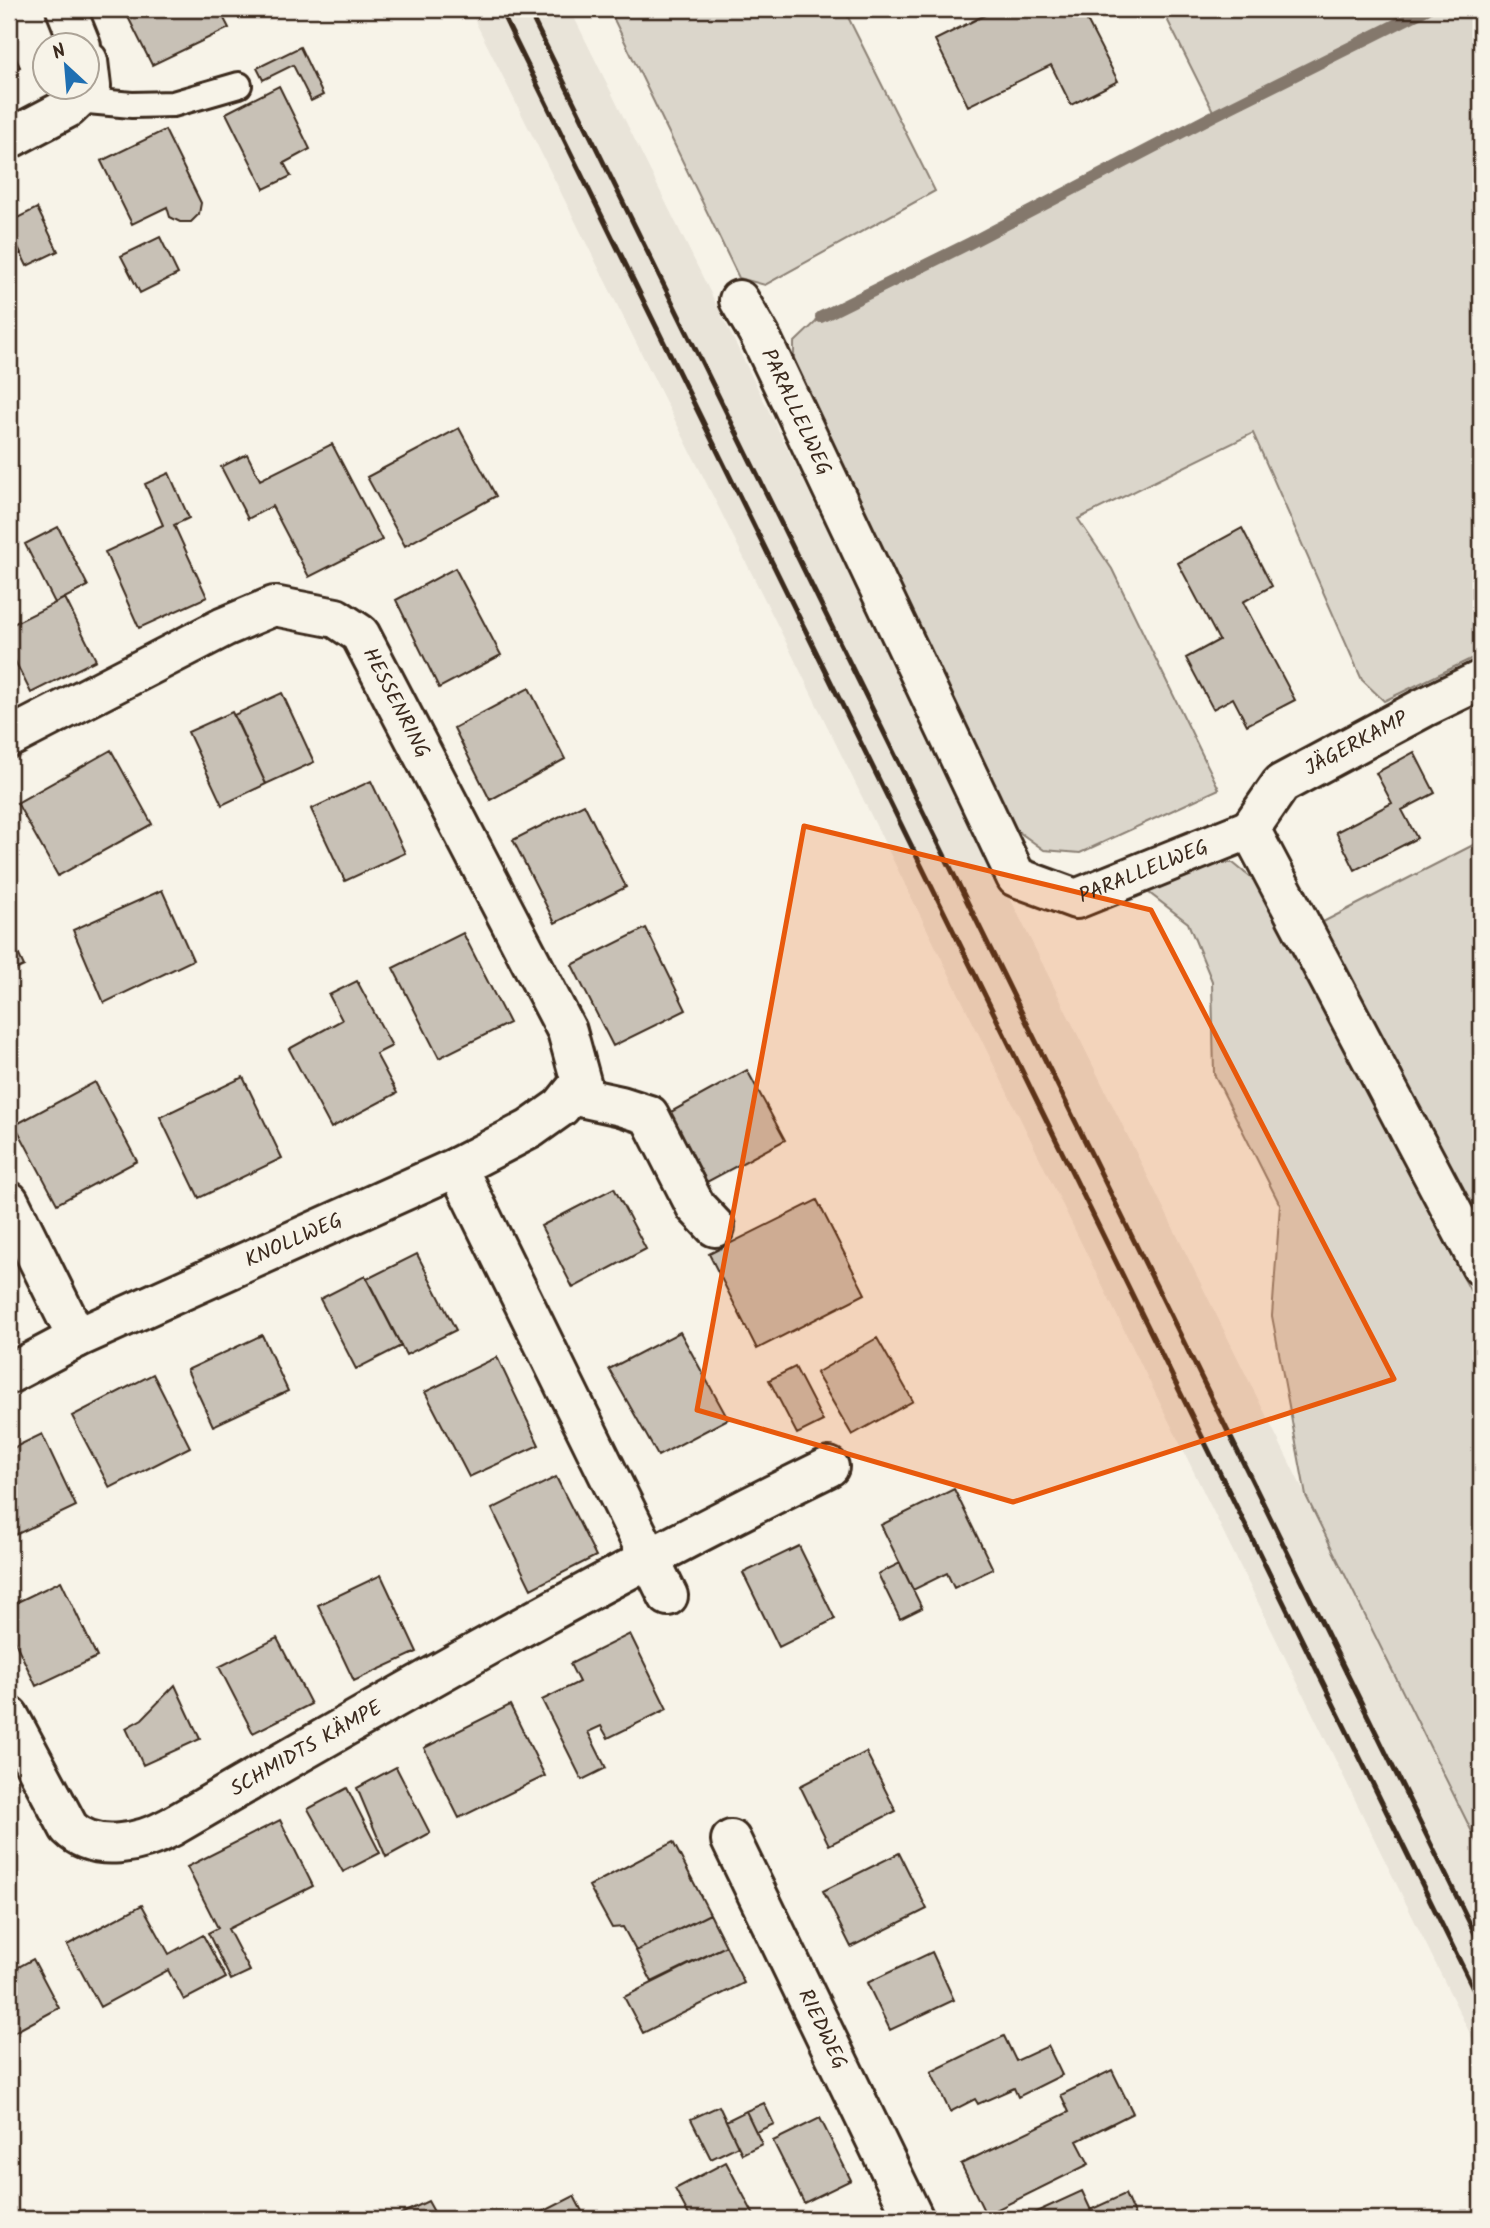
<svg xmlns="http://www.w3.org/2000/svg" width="1490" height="2228" viewBox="0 0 1490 2228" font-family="Kalam,sans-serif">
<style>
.built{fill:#e9e4d9}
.green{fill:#dbd6cb;stroke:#8b8074;stroke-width:2}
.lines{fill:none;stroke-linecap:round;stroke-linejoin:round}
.stream{stroke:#84786c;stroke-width:12}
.building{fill:#c8c1b6;stroke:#3b2a1e;stroke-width:2}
.service-casing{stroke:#3b2a1e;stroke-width:30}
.minor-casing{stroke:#3b2a1e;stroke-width:44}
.service{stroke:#f7f3e8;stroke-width:24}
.minor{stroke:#f7f3e8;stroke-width:38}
.rail{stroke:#3b2a1e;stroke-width:5}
.marked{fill:#e8590c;fill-opacity:0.2;stroke:#e8590c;stroke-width:5;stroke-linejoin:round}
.labels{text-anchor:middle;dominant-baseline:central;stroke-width:5;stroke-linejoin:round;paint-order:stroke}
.street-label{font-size:21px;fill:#3b2a1e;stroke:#f7f3e8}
</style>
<rect width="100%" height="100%" fill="#f7f3e8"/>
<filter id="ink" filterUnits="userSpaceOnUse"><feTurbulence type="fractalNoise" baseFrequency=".0143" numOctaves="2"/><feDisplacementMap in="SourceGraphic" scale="14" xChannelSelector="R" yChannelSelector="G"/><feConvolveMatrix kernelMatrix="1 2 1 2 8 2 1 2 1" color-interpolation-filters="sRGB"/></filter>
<g filter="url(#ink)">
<!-- built -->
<path class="built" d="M 469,9 L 570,9 L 1306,1496 L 1481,1850 L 1481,2056 L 779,628 Z"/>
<!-- green -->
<path class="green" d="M 609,9 L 844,9 L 935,191 L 765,285 L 739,278 Z
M 1162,9 L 1481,9 L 1481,654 L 1384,701 L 1362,680 L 1253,433 L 1078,519 L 1112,569 L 1219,789 L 1080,853 L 1044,850 L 1015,829 L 794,371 L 794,343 L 821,317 L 970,243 L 1215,115 Z
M 1481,841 L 1481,1228 L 1319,924 Z
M 1195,863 L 1233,863 L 1256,882 L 1481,1311 L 1481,1850 L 1306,1496 L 1272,1316 L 1280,1205 L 1214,1074 L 1212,981 L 1188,923 L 1148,892 Z"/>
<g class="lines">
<!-- stream -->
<path class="stream" d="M 821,317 L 970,243 L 1215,115 L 1427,9"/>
</g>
<!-- building -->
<path class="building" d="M 124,9 L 219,9 L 229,28 L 152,65 Z
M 997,9 L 1081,9 L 1118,81 L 1071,105 L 1051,65 L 968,106 L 935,40 Z
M 9,44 L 20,67 L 9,72 Z
M 300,47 L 323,95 L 311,101 L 293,65 L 263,80 L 257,68 Z
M 279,86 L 310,149 L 284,163 L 291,176 L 264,189 L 226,113 Z
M 165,130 L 201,203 L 199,214 L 191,222 L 180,222 L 170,217 L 167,207 L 132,224 L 101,161 Z
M 37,208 L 58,251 L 27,266 L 9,229 L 9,222 Z
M 9,229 L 21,253 L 9,259 Z
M 160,237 L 178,274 L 140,293 L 121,256 Z
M 459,428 L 496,496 L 405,546 L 367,477 Z
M 332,444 L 382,540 L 309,577 L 272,506 L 248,519 L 221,467 L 247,454 L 260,480 Z
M 169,473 L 189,518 L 174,525 L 207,597 L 139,628 L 105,552 L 163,525 L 145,484 Z
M 58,527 L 88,586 L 55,603 L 25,544 Z
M 1242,528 L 1272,586 L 1243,602 L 1295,700 L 1247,725 L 1233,698 L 1213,709 L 1186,658 L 1219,640 L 1178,563 Z
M 455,568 L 501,655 L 439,688 L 396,600 Z
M 65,598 L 96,660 L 31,693 L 9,649 L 9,626 Z
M 529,688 L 565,759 L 490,800 L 454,728 Z
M 282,693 L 314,762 L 266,784 L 234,715 Z
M 232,712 L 266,784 L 222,805 L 188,732 Z
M 111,750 L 152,824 L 58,876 L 17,803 Z
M 1414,752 L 1435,793 L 1402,810 L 1417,838 L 1355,870 L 1336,832 L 1392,803 L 1376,773 Z
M 371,781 L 405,853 L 345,881 L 311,809 Z
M 584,804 L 626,887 L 555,923 L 513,840 Z
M 162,890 L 193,960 L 104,1003 L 73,930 Z
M 646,928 L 686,1010 L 613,1046 L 572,965 Z
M 463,933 L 509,1023 L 439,1058 L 393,968 Z
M 9,934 L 24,966 L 9,973 Z
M 357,981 L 392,1046 L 376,1054 L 397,1093 L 331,1128 L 289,1049 L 342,1020 L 329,995 Z
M 747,1070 L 785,1140 L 707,1182 L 669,1113 Z
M 243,1077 L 282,1158 L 199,1198 L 160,1117 Z
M 95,1082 L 137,1161 L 57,1204 L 15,1125 Z
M 614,1188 L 646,1249 L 573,1288 L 541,1226 Z
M 817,1200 L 865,1294 L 757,1349 L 709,1254 Z
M 417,1254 L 456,1330 L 406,1355 L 367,1279 Z
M 365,1276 L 401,1346 L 356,1369 L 320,1299 Z
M 680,1332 L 728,1419 L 658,1456 L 609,1369 Z
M 262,1335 L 288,1391 L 213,1426 L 187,1370 Z
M 877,1338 L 913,1401 L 852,1435 L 816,1373 Z
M 497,1357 L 539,1445 L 469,1477 L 425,1392 Z
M 795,1367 L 823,1421 L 797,1434 L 769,1380 Z
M 153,1374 L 190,1447 L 110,1488 L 72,1416 Z
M 42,1434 L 76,1506 L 9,1538 L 9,1450 Z
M 556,1477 L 596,1556 L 531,1589 L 492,1509 Z
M 954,1489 L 993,1569 L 954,1588 L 947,1573 L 913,1590 L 881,1525 Z
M 799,1546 L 835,1619 L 779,1647 L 743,1573 Z
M 900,1563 L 922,1608 L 900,1619 L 878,1574 Z
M 381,1575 L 417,1652 L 354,1681 L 318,1605 Z
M 61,1581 L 97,1657 L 36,1686 L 9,1629 L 9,1606 Z
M 630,1634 L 667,1709 L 608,1738 L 601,1726 L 588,1732 L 606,1768 L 582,1780 L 542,1700 L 579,1682 L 570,1664 Z
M 277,1638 L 311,1704 L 253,1733 L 219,1667 Z
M 175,1685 L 200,1739 L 143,1765 L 126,1728 L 142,1719 Z
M 510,1705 L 545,1776 L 459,1818 L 424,1748 Z
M 866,1752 L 896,1811 L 829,1845 L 800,1786 Z
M 396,1767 L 430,1833 L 386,1857 L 357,1788 Z
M 347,1788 L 380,1853 L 343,1872 L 308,1809 Z
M 280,1820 L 313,1886 L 228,1929 L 250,1971 L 231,1980 L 208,1933 L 218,1928 L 187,1867 Z
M 673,1842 L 710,1914 L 636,1951 L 623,1927 L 612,1928 L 589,1886 Z
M 899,1853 L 927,1909 L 851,1947 L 823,1891 Z
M 142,1905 L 169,1954 L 203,1935 L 226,1978 L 184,2000 L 168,1970 L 100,2007 L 67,1945 Z
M 710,1914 L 726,1946 L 652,1982 L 636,1951 Z
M 726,1946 L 744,1983 L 643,2033 L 624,1997 Z
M 932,1952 L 954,2000 L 890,2030 L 867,1983 Z
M 33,1959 L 59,2008 L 9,2035 L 9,1972 Z
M 1004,2036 L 1016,2061 L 1048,2046 L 1062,2075 L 1018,2097 L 1014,2088 L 978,2104 L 975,2099 L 950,2112 L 931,2072 Z
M 1112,2070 L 1133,2113 L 1077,2141 L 1089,2164 L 986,2215 L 961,2164 L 1069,2112 L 1061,2095 Z
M 764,2103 L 774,2124 L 756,2132 L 746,2111 Z
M 719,2106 L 738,2146 L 711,2159 L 691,2119 Z
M 746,2111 L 762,2144 L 742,2154 L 726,2121 Z
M 820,2118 L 851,2180 L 804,2203 L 773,2141 Z
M 726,2162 L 756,2219 L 691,2219 L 675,2189 Z
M 1082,2191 L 1095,2219 L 1021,2219 Z
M 1125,2194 L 1136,2219 L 1095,2219 L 1090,2210 Z
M 574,2196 L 586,2219 L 529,2219 Z
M 428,2201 L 438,2219 L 404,2219 L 401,2214 Z"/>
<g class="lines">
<!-- service casing -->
<g class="service-casing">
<path id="service" d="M 77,100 L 132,105 L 173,104 L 239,85"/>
</g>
<!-- minor casing -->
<g class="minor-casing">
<g id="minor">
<path d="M 66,9 L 81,46"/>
<path d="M 9,139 L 68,108 L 91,86 L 88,61"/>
<path id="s1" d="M 739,300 L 760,336 L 1016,877 L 1076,899 L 1250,829 L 1481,1266"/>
<path id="s2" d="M 9,738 L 224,627 L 274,606 L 336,618 L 360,634 L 567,1031 L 581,1082 L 561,1107 L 530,1129 L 457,1167 L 77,1338 L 9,1374"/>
<path id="s3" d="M 1250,829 L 1281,784 L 1423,708 L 1481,680"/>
<path d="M 571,1095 L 621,1106 L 649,1115 L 696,1207 L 715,1227"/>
<path d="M 457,1167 L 668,1596"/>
<path d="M 9,1201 L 77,1338"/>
<path id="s4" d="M 9,1716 L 69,1828 C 95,1854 142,1843 171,1827 C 387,1701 604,1577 829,1467"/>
<path id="s5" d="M 731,1840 L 914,2219"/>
</g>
</g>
<!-- service -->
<use href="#service" class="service"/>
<!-- minor -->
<use href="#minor" class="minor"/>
<!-- rail -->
<path class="rail" d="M 500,9 L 1481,2004
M 528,9 L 1481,1946"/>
</g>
</g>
<!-- marked area -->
<path class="marked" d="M 804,826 L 1151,910 L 1394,1379 L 1013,1502 L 697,1410 Z"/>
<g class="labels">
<!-- street labels -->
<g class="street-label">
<text stroke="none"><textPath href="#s1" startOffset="126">PARALLELWEG</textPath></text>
<text stroke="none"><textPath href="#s2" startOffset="466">HESSENRING</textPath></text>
<text stroke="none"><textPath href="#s3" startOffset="140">JÄGERKAMP</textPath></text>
<text stroke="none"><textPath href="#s1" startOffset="777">PARALLELWEG</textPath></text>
<text transform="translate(294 1241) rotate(-24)">KNOLLWEG</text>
<text stroke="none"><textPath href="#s4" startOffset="392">SCHMIDTS KÄMPE</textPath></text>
<text stroke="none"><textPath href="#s5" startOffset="210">RIEDWEG</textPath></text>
</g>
</g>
<!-- margin -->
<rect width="1490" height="2228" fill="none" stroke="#f7f3e8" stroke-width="35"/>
<rect x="18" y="18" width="1455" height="2193" fill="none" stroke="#3b2a1e" stroke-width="2.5" filter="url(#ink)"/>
<!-- north arrow -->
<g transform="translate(66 66) rotate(334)"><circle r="33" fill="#f7f3e8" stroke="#aca397" stroke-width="2"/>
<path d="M0-5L12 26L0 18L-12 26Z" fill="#1f6fb2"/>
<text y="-10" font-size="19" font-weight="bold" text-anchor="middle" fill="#3b2a1e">N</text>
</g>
</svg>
